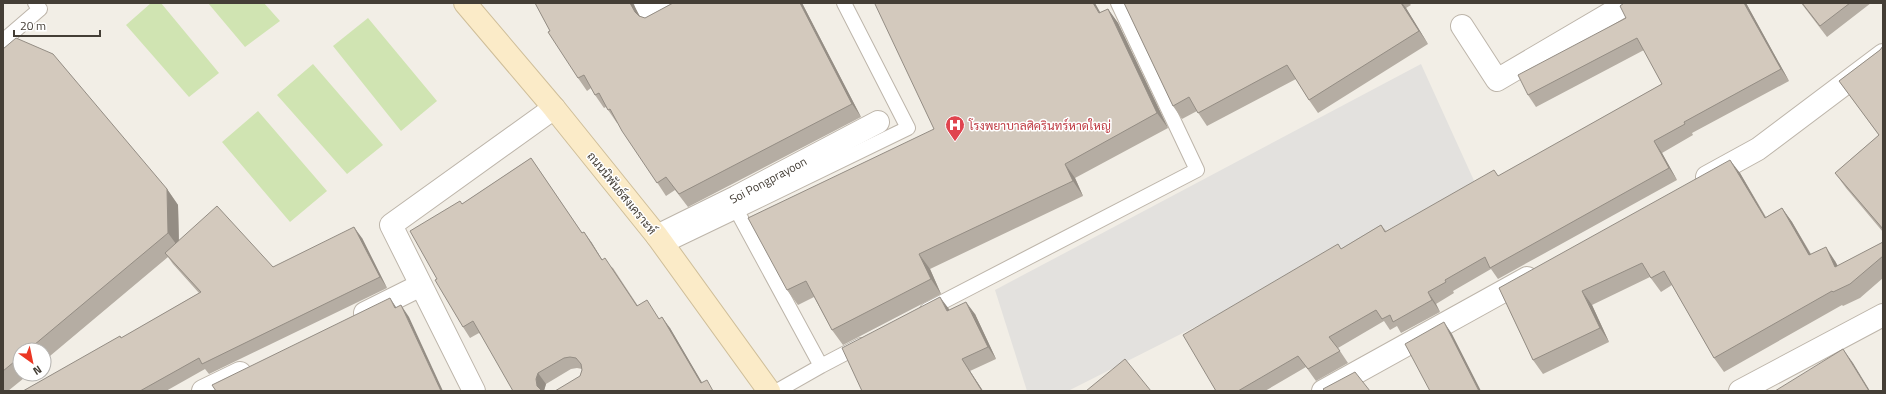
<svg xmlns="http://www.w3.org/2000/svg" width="1886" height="394" viewBox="0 0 1886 394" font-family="'Titillium Web',Sarabun,sans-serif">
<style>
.green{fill:#d0e4b2}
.parking{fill:#e3e1de}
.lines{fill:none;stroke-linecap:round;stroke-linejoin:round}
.lane-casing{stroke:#bdb5aa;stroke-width:16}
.street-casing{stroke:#bdb5aa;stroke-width:24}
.secondary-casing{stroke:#cfbe99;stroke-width:24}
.lane{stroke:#fff;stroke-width:14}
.street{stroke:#fff;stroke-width:22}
.secondary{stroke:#fbebc8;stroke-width:22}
.wall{fill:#b5ada3}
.shaded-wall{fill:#948d84}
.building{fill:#d3c9bd;stroke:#948d84}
.labels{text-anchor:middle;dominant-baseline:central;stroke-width:3;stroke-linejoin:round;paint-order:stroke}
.health-label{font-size:12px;fill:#be3a42;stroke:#fff;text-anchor:start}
.street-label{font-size:12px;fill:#443e36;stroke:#fff}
</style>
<rect width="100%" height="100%" fill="#f2eee6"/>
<!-- green -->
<path class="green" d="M 151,3 L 161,3 L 219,73 L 189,97 L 126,25 Z
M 208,3 L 264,3 L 280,21 L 245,47 Z
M 368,18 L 437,101 L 401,131 L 333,46 Z
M 313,64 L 383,145 L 347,174 L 277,95 Z
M 258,111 L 327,191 L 290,222 L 222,142 Z"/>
<!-- parking -->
<path class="parking" d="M 1421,64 L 1476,185 L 1068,391 L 1027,391 L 995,290 Z"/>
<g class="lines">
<!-- lane casing -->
<g class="lane-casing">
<path id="lane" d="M 3,41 L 40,9 L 35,3
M 737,211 L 908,128 L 844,3
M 664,246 L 737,211 L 821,366 L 777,391
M 927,310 L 1197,170 L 1118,3
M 821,366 L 861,345"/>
</g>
<!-- street casing -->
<g class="street-casing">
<path id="street" d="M 645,3 L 654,18 L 680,3
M 1462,26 L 1497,80 L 1628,3
M 1707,177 L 1758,149 L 1883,55
M 657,236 L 736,197 L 878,122
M 365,313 L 421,285
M 203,391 L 240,373
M 474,391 L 391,225 L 554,108
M 1323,391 L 1527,278
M 1740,391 L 1883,315"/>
</g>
<!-- secondary casing -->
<g class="secondary-casing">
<path id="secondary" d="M 465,3 L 554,108 L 657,236 L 769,391"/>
</g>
<!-- lane -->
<use href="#lane" class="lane"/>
<!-- street -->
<use href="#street" class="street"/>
<!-- secondary -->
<use href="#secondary" class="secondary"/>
</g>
<!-- wall -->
<path class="wall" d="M 535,3 L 633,3 L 639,16 L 645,18 L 673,3 L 802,3 L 861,117 L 688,207 L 675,190 L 666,196 L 618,123 L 617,123 L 606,107 L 604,108 L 595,95 L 591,88 L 587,91 L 578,78 L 550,31 Z
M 1124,3 L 1409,3 L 1411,5 L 1406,8 L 1428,44 L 1318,113 L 1309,100 L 1296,79 L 1207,126 L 1197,111 L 1182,119 L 1173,106 Z
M 1624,3 L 1746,3 L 1789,81 L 1692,133 L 1693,135 L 1662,153 L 1677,180 L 1498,279 L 1491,269 L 1453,291 L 1454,293 L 1436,304 L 1440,312 L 1401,333 L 1397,326 L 1390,330 L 1384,321 L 1338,348 L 1348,363 L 1316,381 L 1306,367 L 1265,391 L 1216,391 L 1341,249 L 1381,225 L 1386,231 L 1499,176 L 1662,84 L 1644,50 L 1536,107 L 1528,95 L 1626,18 Z
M 1801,3 L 1871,3 L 1827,37 Z
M 1108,9 L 1118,23 L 1168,128 L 1075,178 L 1083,196 L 930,269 L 941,294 L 843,345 L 832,330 L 814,297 L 798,305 L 787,290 L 934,129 L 1101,12 Z
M 1883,46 L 1883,232 L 1846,188 L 1835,173 L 1879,135 L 1839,81 L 1880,50 Z
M 3,49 L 167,189 L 178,205 L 179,241 L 273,267 L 362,238 L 387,288 L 209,374 L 205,369 L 166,391 L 23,391 L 122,338 L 199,293 L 173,264 L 168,257 L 44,361 L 44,350 L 20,350 L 20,374 L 29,374 L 8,391 L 3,391 Z
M 531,158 L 582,233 L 584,232 L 602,260 L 613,268 L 638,306 L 659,319 L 670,328 L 702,383 L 714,391 L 580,376 L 582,370 L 582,369 L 577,368 L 571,369 L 546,384 L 544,390 L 479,333 L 470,338 L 463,327 L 437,279 L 462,204 Z
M 1740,173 L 1766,217 L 1782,208 L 1792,222 L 1811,254 L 1835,261 L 1838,266 L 1883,242 L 1883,278 L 1860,298 L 1843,306 L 1842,305 L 1724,372 L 1714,358 L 1672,285 L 1661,292 L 1650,277 L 1592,305 L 1609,342 L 1543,374 L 1533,360 L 1499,288 Z
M 949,310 L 975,314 L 996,359 L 970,371 L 983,391 L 862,391 Z"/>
<!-- shaded-wall -->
<path class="shaded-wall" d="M 630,3 L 633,3 L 644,25 L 635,12 Z
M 800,3 L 802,3 L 861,117 L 852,104 Z
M 1093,3 L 1095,3 L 1109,28 L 1099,13 Z
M 1401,3 L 1402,3 L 1406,8 L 1428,44 L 1419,31 Z
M 1744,3 L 1746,3 L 1789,81 L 1781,69 Z
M 1108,9 L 1118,23 L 1168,128 L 1157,113 Z
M 1654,141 L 1662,153 L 1677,180 L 1669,168 Z
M 1730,160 L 1740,173 L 1774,232 L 1765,218 Z
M 1065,164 L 1075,178 L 1083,196 L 1073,181 Z
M 167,189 L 178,205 L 179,248 L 168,233 Z
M 1782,208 L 1792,222 L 1819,269 L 1809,255 Z
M 354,227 L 362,238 L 387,288 L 380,277 Z
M 584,232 L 592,243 L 609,271 L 602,260 Z
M 1826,247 L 1835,261 L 1845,281 L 1835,267 Z
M 919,254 L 930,269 L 941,294 L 931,279 Z
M 1582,291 L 1592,305 L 1609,342 L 1600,328 Z
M 1428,292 L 1436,304 L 1440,312 L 1432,300 Z
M 940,297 L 949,309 L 955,323 L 947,311 Z
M 390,298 L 398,310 L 395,308 Z
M 966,302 L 975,314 L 996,359 L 988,347 Z
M 401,305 L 409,317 L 443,391 L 441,391 Z
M 662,317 L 670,328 L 707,391 L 701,383 Z
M 1444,322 L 1452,334 L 1481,391 L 1479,391 Z
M 1843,349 L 1853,363 L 1870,391 L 1869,391 Z
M 962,359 L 970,371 L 983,391 L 982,391 Z
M 538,373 L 546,384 L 544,391 L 541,391 L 537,386 L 536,379 Z"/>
<!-- building -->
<path class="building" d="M 535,3 L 630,3 L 635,12 L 639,16 L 645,18 L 673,3 L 800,3 L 852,104 L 679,194 L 666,177 L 657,183 L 622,131 L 610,109 L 608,110 L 599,93 L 595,95 L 584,75 L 578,78 L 548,32 L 550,31 Z
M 876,3 L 1093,3 L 1099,13 L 1108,9 L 1157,113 L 1065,164 L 1073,181 L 919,254 L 931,279 L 832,330 L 806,281 L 787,290 L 748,218 L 934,129 L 875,4 Z
M 1124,3 L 1401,3 L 1419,31 L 1309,100 L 1287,65 L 1198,113 L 1189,97 L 1173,106 Z
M 1624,3 L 1744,3 L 1781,69 L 1684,122 L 1685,124 L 1654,141 L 1669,168 L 1490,268 L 1485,257 L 1445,280 L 1446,282 L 1428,292 L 1432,300 L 1393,322 L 1390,315 L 1382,319 L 1376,310 L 1329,337 L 1340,351 L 1308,369 L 1298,356 L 1238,391 L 1216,391 L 1183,335 L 1338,244 L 1341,249 L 1381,225 L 1385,232 L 1494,170 L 1498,176 L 1662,84 L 1637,38 L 1528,95 L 1518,75 L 1626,18 L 1620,6 Z
M 1802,3 L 1850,3 L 1820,26 Z
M 16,38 L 53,54 L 167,189 L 168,233 L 28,350 L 20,350 L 20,357 L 3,371 L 3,49 Z
M 1883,46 L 1883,229 L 1835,173 L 1879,135 L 1839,81 L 1880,50 Z
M 531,158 L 582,233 L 584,232 L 602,260 L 605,258 L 637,306 L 647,300 L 659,319 L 662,317 L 701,383 L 707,380 L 713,391 L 555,391 L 580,376 L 582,370 L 581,364 L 576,358 L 570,357 L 564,358 L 538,373 L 536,379 L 537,386 L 542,391 L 513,391 L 473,321 L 463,327 L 435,280 L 437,279 L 410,231 L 460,201 L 462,204 Z
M 1730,160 L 1765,218 L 1782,208 L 1809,255 L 1826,247 L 1835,267 L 1883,242 L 1883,256 L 1850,284 L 1833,292 L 1832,291 L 1714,358 L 1664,271 L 1651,278 L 1642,263 L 1582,291 L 1600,328 L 1533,360 L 1499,288 Z
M 217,206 L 273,267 L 354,227 L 380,277 L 202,364 L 199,358 L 140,391 L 23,391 L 120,336 L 121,338 L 201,292 L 165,253 Z
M 940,297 L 947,311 L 966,302 L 988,347 L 962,359 L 982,391 L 862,391 L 842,348 Z
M 390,298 L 395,308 L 401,305 L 441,391 L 216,391 L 212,385 Z
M 1444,322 L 1479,391 L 1430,391 L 1405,344 Z
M 1843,349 L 1869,391 L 1775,391 Z
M 1125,359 L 1151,391 L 1086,391 Z
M 1355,372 L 1370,391 L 1325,391 L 1323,389 Z"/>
<!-- icons -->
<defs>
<g id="hospital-pin" transform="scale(1)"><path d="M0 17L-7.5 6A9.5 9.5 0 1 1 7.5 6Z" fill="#e0444e" stroke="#fff"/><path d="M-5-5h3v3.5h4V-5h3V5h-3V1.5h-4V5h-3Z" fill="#fff"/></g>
</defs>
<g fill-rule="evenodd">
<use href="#hospital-pin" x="955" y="125"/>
</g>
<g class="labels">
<!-- health labels -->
<g class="health-label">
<text x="969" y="125">โรงพยาบาลศิครินทร์หาดใหญ่</text>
</g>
<!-- street labels -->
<g class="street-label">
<text transform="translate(768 180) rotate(-28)">Soi Pongprayoon</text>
<text transform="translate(622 193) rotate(51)">ถนนนิพันธ์สงเคราะห์</text>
</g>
</g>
<!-- border -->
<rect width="1886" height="394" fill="none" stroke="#443e36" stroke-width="8"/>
<!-- north arrow -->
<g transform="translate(32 362) rotate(147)"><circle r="19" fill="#ffffff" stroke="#b4b2af"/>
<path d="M0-3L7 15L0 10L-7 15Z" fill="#eb3724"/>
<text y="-6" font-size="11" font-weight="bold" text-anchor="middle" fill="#443e36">N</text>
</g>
<!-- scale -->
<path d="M14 30v6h86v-6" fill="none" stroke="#443e36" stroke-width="2"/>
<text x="20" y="30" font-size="12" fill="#443e36" stroke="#ffffff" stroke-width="3" paint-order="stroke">20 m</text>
</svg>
